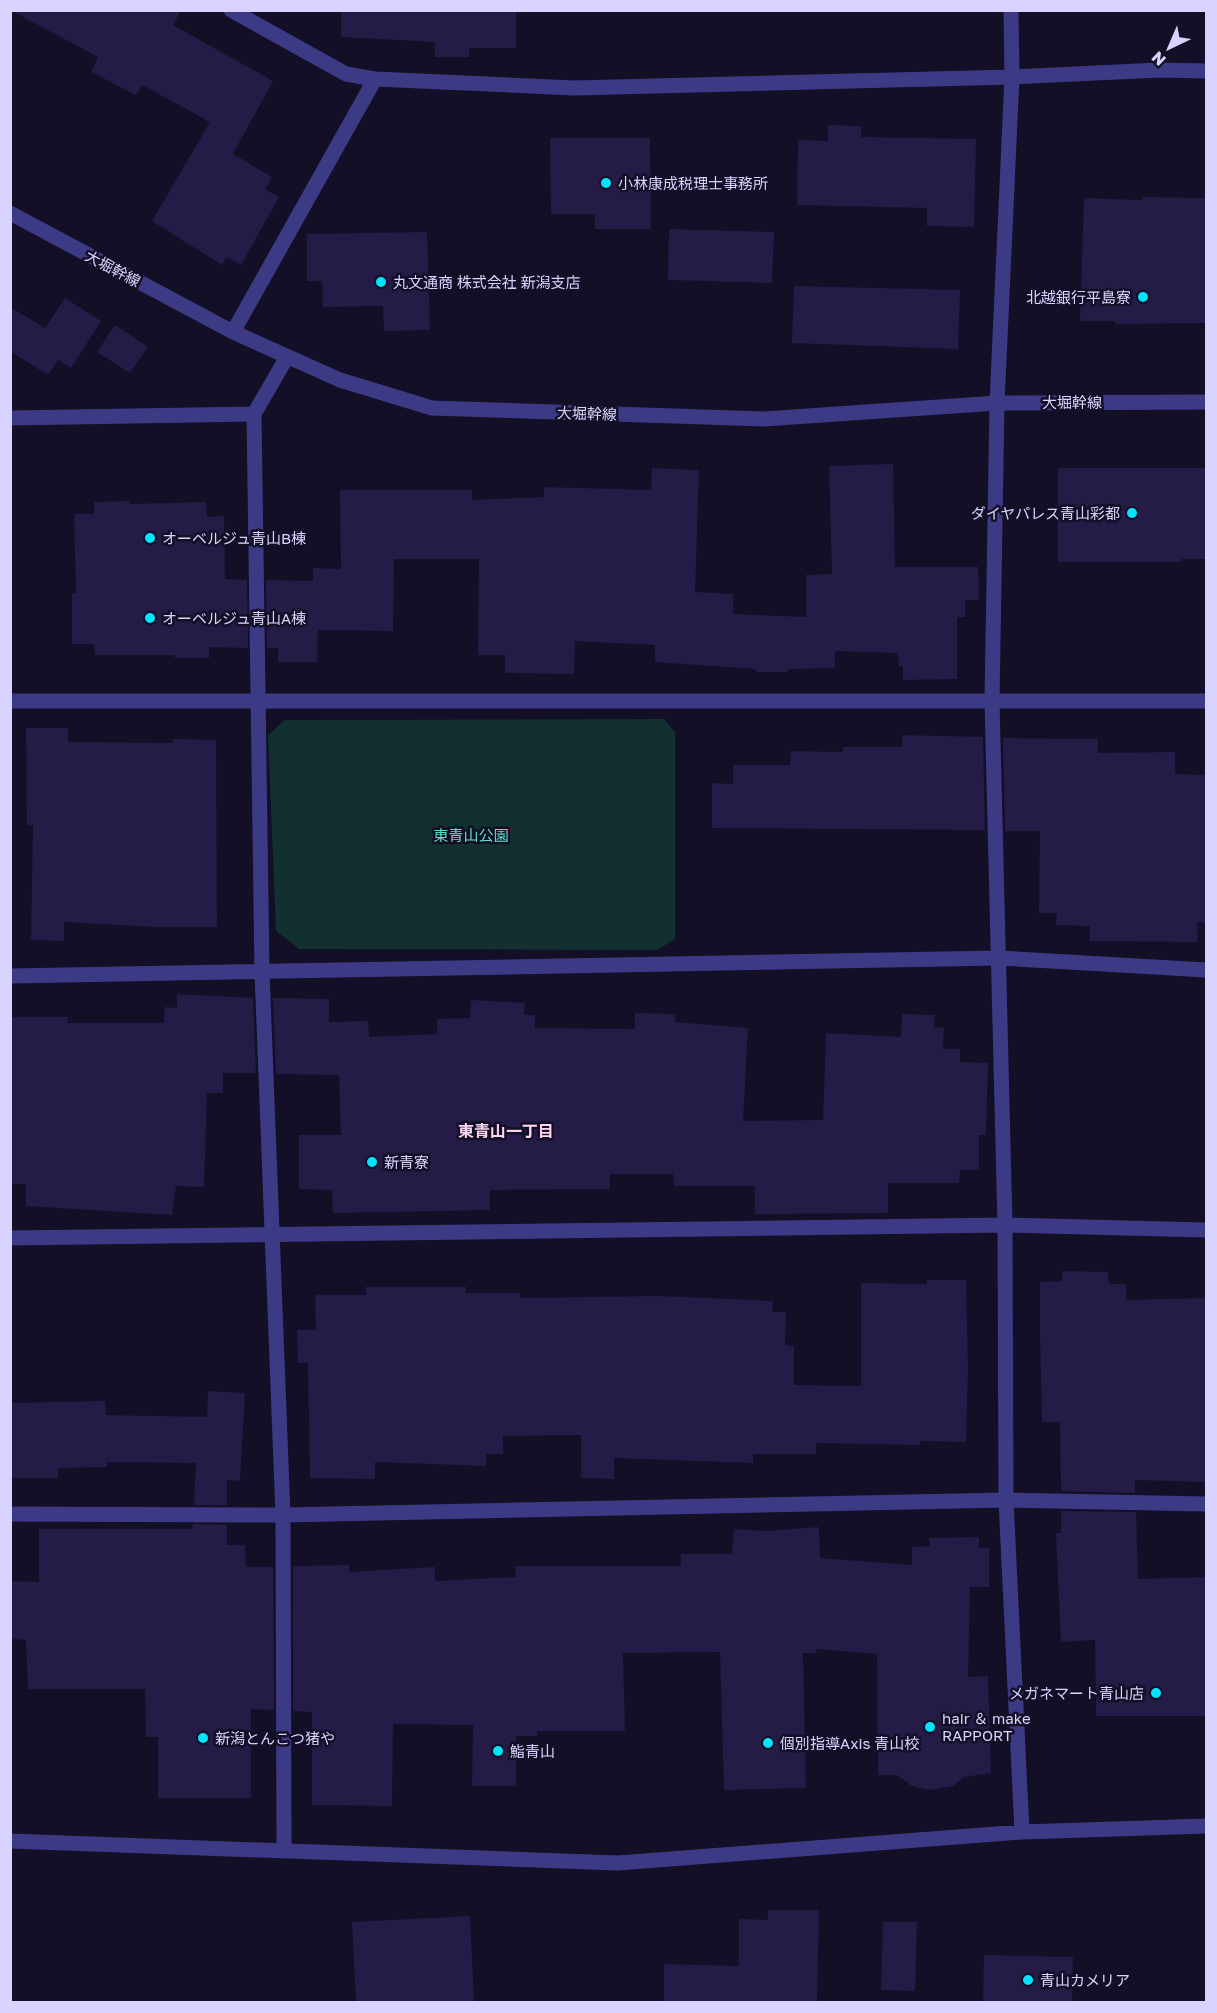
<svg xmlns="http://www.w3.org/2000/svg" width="1217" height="2013" viewBox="0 0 1217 2013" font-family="'Golos Text','Noto Sans JP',sans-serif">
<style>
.green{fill:#12302f}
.building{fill:#241b47}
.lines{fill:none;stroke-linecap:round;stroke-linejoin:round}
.minor{stroke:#3d3a85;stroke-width:15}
.poi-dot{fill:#00e5ff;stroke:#130f26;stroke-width:2}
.labels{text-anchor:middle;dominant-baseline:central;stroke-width:5;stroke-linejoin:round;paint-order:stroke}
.poi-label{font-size:15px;fill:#d9d4ff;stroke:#130f26;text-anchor:start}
.street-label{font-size:15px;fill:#d9d4ff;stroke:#130f26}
.park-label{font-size:15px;fill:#5fe0c0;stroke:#130f26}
.neighbourhood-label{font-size:16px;font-weight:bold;fill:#ffd6f0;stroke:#130f26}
</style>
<rect width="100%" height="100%" fill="#130f26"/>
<!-- green -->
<path class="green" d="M 664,719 L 675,732 L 675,939 L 657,950 L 299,949 L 276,931 L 268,735 L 285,720 Z"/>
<!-- building -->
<path class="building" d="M 10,10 L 181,10 L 173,25 L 273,81 L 233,154 L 272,177 L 265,189 L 279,197 L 241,265 L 226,257 L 222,265 L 152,221 L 210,122 L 142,85 L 136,95 L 91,72 L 98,57 Z
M 341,10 L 516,10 L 516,48 L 469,48 L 469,57 L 435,57 L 435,42 L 341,37 Z
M 828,125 L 861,126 L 861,137 L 976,139 L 974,227 L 927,226 L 927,208 L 797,205 L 798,140 L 828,141 Z
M 550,138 L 650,138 L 651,229 L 595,229 L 595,214 L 551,214 Z
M 1143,197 L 1206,198 L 1206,323 L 1115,324 L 1115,321 L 1080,321 L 1084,198 L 1143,200 Z
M 669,229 L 774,232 L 772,283 L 668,280 Z
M 427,232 L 430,330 L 384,331 L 383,306 L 323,307 L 322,281 L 307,281 L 307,234 Z
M 794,286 L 960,290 L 958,349 L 792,343 Z
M 65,298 L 101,321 L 71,368 L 58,360 L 48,375 L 10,351 L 10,307 L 45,328 Z
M 115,325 L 148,347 L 130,373 L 97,352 Z
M 893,464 L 895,567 L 978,567 L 979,600 L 965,600 L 965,617 L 957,617 L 957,679 L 903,680 L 903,666 L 899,666 L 898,653 L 835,651 L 835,668 L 788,669 L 788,672 L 756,672 L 756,669 L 655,662 L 655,645 L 575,641 L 574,674 L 505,673 L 505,655 L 478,655 L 479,559 L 394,559 L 393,631 L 318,630 L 317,662 L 278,662 L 278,648 L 267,648 L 266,580 L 313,581 L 313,568 L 341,569 L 340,490 L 472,490 L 472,500 L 544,497 L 544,487 L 651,490 L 652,468 L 699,470 L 695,592 L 733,594 L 733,614 L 806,617 L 806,575 L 832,574 L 829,466 Z
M 1058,468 L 1206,468 L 1206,559 L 1181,559 L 1181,562 L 1058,562 Z
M 130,501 L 130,504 L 206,502 L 207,517 L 224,516 L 225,579 L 247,580 L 248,648 L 209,647 L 209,658 L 175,658 L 175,655 L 95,655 L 94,644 L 72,644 L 72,593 L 76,593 L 74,514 L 94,514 L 94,502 Z
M 26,728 L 68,728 L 68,742 L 173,743 L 173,739 L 216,740 L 217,927 L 155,927 L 64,922 L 64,941 L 31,940 L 33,825 L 27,825 Z
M 902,735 L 983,737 L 985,830 L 712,828 L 712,783 L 733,784 L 733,765 L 790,765 L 791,751 L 843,752 L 843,747 L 902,747 Z
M 1003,738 L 1098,739 L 1098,753 L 1175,752 L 1175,774 L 1206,775 L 1206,923 L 1197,922 L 1198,942 L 1090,941 L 1090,926 L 1056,925 L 1057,913 L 1039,913 L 1040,831 L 1005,831 Z
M 177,994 L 253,998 L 256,1073 L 223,1073 L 223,1093 L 207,1093 L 204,1187 L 176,1186 L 172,1215 L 26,1206 L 26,1184 L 10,1184 L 10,1017 L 68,1017 L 67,1023 L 164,1023 L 165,1007 L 177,1008 Z
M 273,998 L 329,999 L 329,1022 L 368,1021 L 369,1037 L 437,1034 L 437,1019 L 470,1018 L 471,1000 L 525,1003 L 524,1015 L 535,1015 L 535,1028 L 635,1029 L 635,1013 L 675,1014 L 675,1022 L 748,1028 L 743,1121 L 823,1120 L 826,1033 L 901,1037 L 902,1014 L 935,1015 L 934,1028 L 944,1027 L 943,1049 L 960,1049 L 960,1062 L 988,1063 L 986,1135 L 979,1135 L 979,1170 L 960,1170 L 959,1183 L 888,1183 L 888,1213 L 755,1214 L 755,1186 L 674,1186 L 673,1174 L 610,1174 L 610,1189 L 490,1190 L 490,1210 L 333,1213 L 332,1190 L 299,1189 L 299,1135 L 341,1135 L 339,1075 L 276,1074 Z
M 1062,1271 L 1108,1272 L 1109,1284 L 1126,1284 L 1126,1300 L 1206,1298 L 1206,1482 L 1135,1480 L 1135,1493 L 1061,1491 L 1060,1422 L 1042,1422 L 1040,1338 L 1040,1282 L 1062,1281 Z
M 927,1280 L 966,1280 L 968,1365 L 966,1442 L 920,1441 L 920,1445 L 816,1443 L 816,1454 L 753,1454 L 753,1463 L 614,1458 L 614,1479 L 581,1478 L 581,1435 L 503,1436 L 503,1454 L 486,1454 L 486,1466 L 375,1462 L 375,1479 L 310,1478 L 308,1363 L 298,1363 L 297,1330 L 316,1330 L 315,1295 L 366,1295 L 366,1287 L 466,1287 L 466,1293 L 520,1293 L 520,1298 L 659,1296 L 773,1301 L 772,1312 L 786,1312 L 785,1345 L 794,1346 L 794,1385 L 861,1386 L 861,1283 L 927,1284 Z
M 208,1391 L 245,1393 L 240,1481 L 227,1480 L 227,1505 L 194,1505 L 196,1463 L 107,1462 L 107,1467 L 58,1468 L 58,1478 L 10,1478 L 10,1403 L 105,1401 L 106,1415 L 207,1417 Z
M 1061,1511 L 1136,1512 L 1138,1579 L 1206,1577 L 1206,1716 L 1096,1716 L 1095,1640 L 1061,1642 L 1056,1533 L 1061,1533 Z
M 193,1524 L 227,1525 L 227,1545 L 245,1545 L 246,1567 L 273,1567 L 274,1710 L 251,1709 L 251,1798 L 158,1798 L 158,1737 L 146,1737 L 145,1689 L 28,1689 L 26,1640 L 10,1639 L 10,1581 L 39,1582 L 39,1529 L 192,1529 Z
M 819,1527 L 820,1558 L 912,1565 L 912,1547 L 930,1546 L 929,1538 L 979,1537 L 979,1548 L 989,1548 L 989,1587 L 970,1587 L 968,1677 L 988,1676 L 991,1773 L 964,1777 L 953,1786 L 929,1790 L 912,1786 L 897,1775 L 878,1775 L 877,1654 L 816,1649 L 816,1653 L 803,1653 L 806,1788 L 724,1790 L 720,1652 L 623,1653 L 625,1731 L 537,1731 L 537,1736 L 516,1736 L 516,1786 L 472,1786 L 473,1725 L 393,1724 L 392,1806 L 312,1805 L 312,1712 L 293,1711 L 293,1566 L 349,1565 L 349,1572 L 435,1567 L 435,1581 L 516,1577 L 515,1566 L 681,1566 L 681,1554 L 732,1554 L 734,1529 L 767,1531 Z
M 768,1910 L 819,1910 L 817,2001 L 664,2002 L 664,1964 L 739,1966 L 739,1919 L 768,1920 Z
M 470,1916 L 474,2002 L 356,2002 L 352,1922 Z
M 883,1922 L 917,1922 L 915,1991 L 881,1990 Z
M 984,1955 L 1073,1957 L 1072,2002 L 983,2002 Z"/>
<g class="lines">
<!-- minor -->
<path class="minor" d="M 231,10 L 346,74 L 375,79 L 574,88 L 1012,77 L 1159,70 L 1206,71
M 1011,10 L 1012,77 L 997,403 L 992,701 L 1005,1225 L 1006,1500 L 1022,1832
M 10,213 L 233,332 L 340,380 L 432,408 L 764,419 L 997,403 L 1206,402
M 233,332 L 375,79
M 10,418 L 254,414
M 10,701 L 1206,701
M 10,976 L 999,958 L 1206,970
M 10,1238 L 1005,1225 L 1206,1230
M 10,1514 L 283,1515 L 1006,1500 L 1206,1504
M 10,1841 L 618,1863 L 1022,1832 L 1206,1826
M 284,1849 L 283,1515 L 262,972 L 254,414 L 287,357"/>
</g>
<!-- markers -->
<g class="poi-dot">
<circle cx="606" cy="183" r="6"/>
<circle cx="381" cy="282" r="6"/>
<circle cx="1143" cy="297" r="6"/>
<circle cx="1132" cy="513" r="6"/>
<circle cx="150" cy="538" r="6"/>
<circle cx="150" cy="618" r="6"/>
<circle cx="372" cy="1162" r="6"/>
<circle cx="1156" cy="1693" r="6"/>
<circle cx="930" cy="1727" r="6"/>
<circle cx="203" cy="1738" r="6"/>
<circle cx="768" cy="1743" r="6"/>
<circle cx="498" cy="1751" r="6"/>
<circle cx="1028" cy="1980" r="6"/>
</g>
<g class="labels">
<!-- poi labels -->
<g class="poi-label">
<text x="618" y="183">小林康成税理士事務所</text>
<text x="393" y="282">丸文通商 株式会社 新潟支店</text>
<text x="1131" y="297" text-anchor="end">北越銀行平島寮</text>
<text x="1120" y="513" text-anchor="end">ダイヤパレス青山彩都</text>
<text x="162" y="538">オーベルジュ青山B棟</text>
<text x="162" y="618">オーベルジュ青山A棟</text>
<text x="384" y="1162">新青寮</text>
<text x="1144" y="1693" text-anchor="end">メガネマート青山店</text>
<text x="942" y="1718">hair ＆ make<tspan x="942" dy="17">RAPPORT</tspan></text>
<text x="215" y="1738">新潟とんこつ猪や</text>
<text x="780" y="1743">個別指導Axis 青山校</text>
<text x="510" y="1751">鮨青山</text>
<text x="1040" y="1980">青山カメリア</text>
</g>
<!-- street labels -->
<g class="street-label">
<text transform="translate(113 268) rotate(28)">大堀幹線</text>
<text x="1072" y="402">大堀幹線</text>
<text transform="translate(587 413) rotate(2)">大堀幹線</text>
</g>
<!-- park labels -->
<g class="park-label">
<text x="471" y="835">東青山公園</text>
</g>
<!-- neighbourhood labels -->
<g class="neighbourhood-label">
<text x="506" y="1131">東青山一丁目</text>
</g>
</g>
<!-- border -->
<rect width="1217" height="2013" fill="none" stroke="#d9d4ff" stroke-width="24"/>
<!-- north arrow -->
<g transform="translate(1169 48) rotate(224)" stroke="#130f26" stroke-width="4.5" paint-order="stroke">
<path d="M0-4.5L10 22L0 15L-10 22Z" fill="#d9d4ff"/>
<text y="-9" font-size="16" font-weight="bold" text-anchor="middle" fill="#d9d4ff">N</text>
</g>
</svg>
